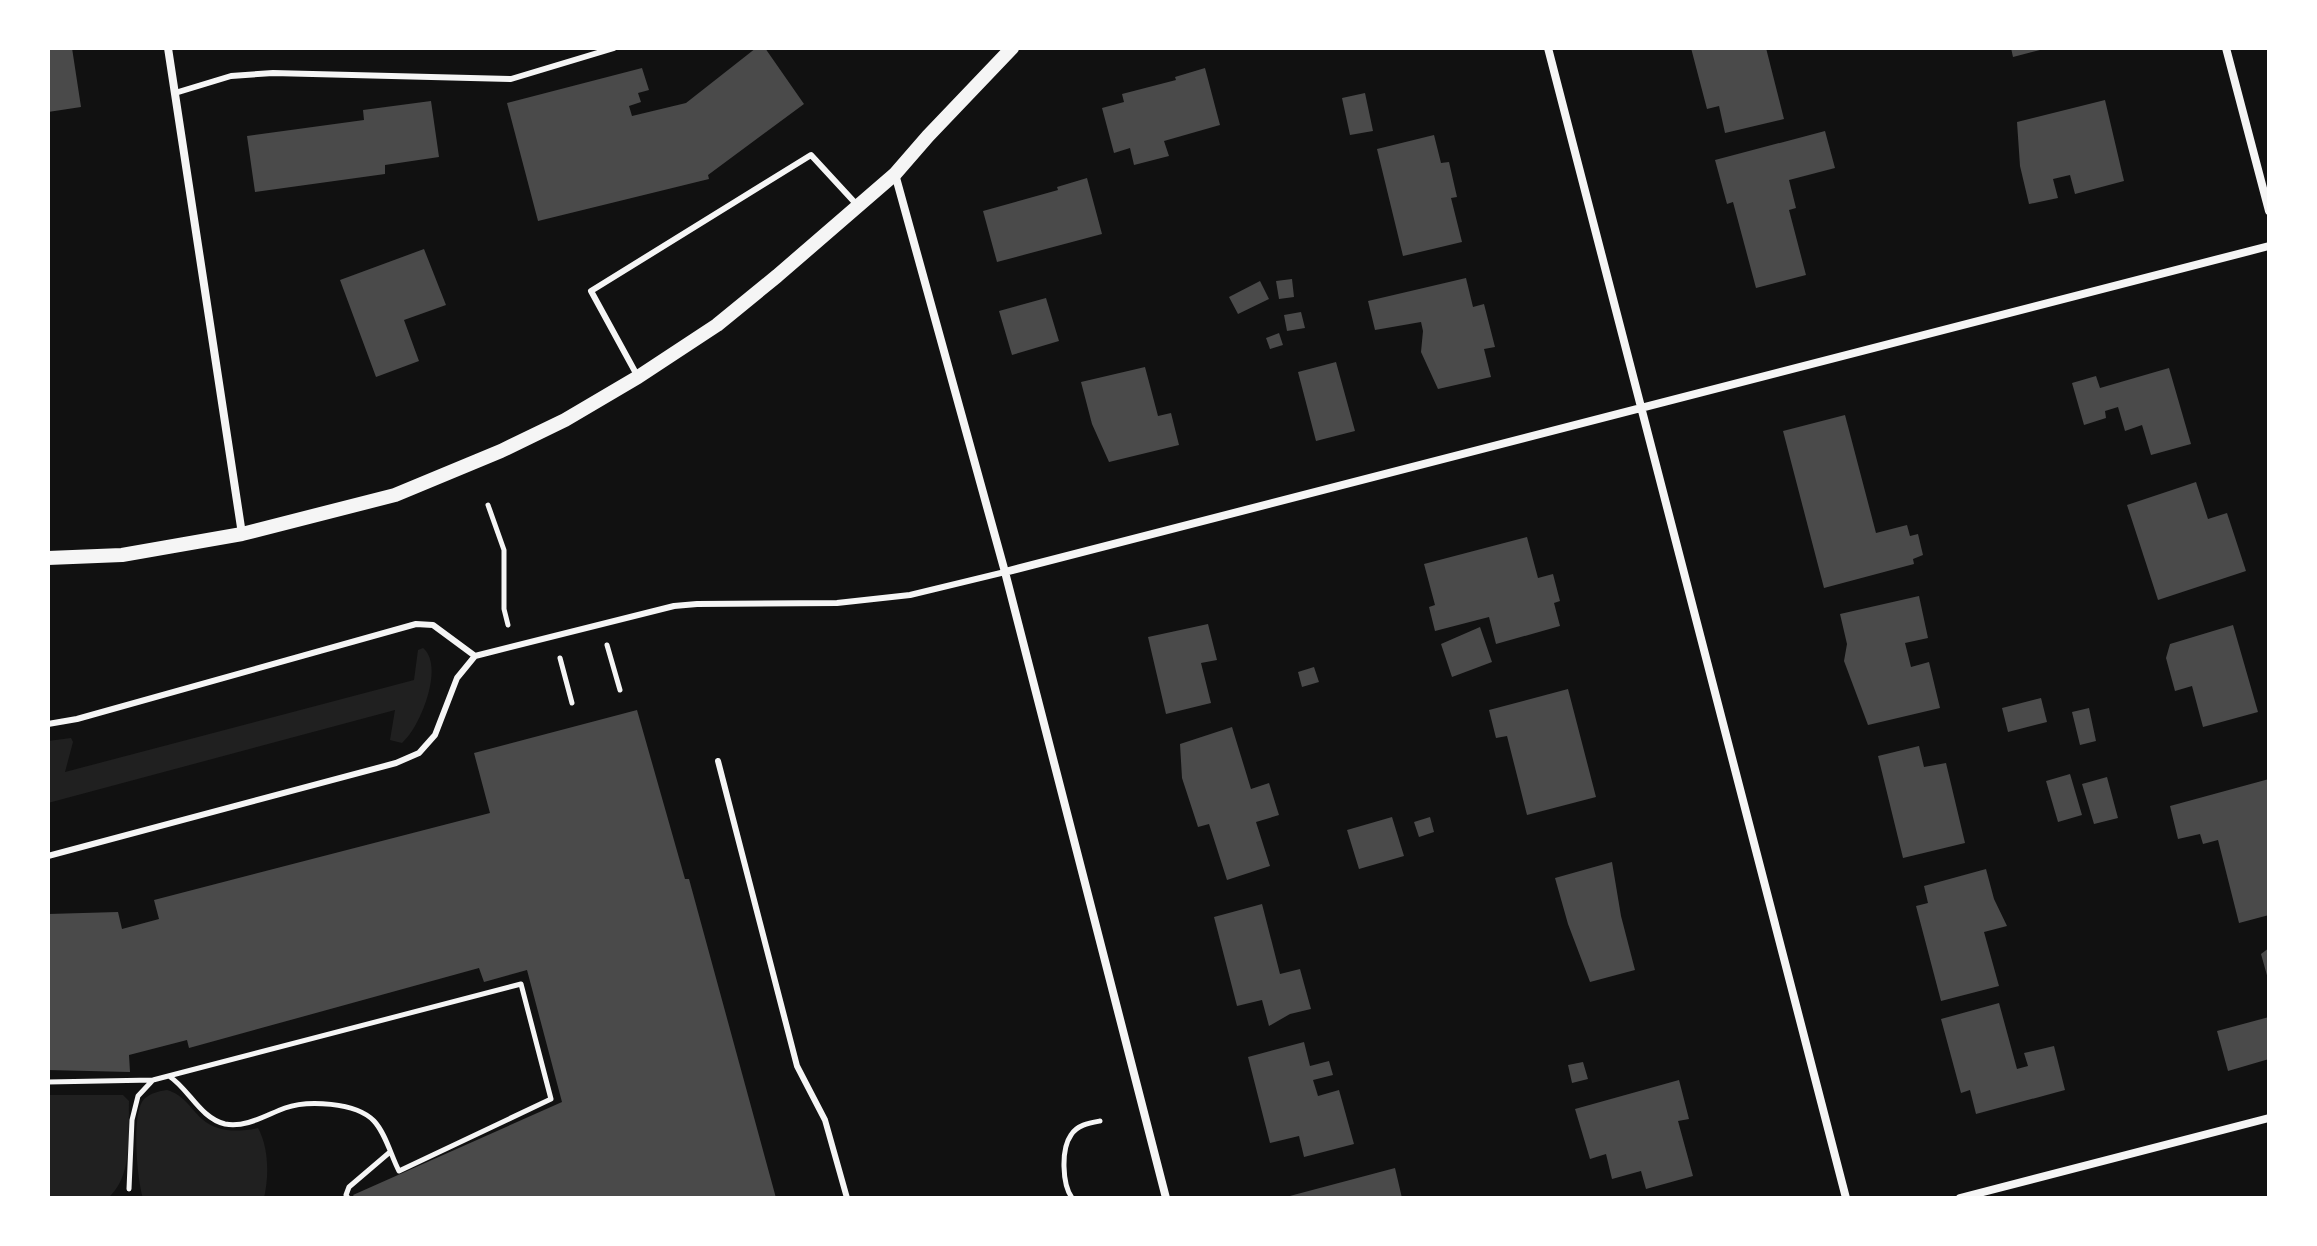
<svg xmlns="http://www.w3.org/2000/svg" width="2317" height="1246" viewBox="0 0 2317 1246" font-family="'Times New Roman',serif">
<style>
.green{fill:#202020}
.building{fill:#4a4a4a}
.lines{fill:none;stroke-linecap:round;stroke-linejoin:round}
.path{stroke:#f5f5f5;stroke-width:5}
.service{stroke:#f5f5f5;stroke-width:6}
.minor{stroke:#f5f5f5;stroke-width:8}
.tertiary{stroke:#f5f5f5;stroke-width:14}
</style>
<rect width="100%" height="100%" fill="#111"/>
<!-- green -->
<path class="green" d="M 423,648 C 445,666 420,728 402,743 L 390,740 L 395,710 L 48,803 L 48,741 L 71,738 L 73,742 L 65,772 L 414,680 L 418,650 Z
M 167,1090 C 184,1095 190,1108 202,1119 C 218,1133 239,1132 258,1128 C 269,1148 269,1176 264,1198 L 143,1198 C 137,1180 131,1113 144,1099 C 151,1093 159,1091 167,1090 Z
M 48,1095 L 123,1095 L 129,1101 C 128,1131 134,1175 108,1198 L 48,1198 Z"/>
<!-- building -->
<path class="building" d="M 48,48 L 72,48 L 81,107 L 48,112 Z
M 756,48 L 765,48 L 804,104 L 708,175 L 709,179 L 538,221 L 507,103 L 642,68 L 649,90 L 638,93 L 641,102 L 629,106 L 632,116 L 686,103 Z
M 1691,48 L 1766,48 L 1784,119 L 1725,133 L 1719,106 L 1707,109 Z
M 2011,48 L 2044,48 L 2044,49 L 2013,57 Z
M 1205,68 L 1220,125 L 1164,141 L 1169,156 L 1134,165 L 1130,148 L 1114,153 L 1102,108 L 1124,102 L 1122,94 L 1176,80 L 1175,77 Z
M 1365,93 L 1373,131 L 1350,135 L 1342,98 Z
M 2105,100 L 2124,181 L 2075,194 L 2070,175 L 2053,179 L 2058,198 L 2029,204 L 2020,166 L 2017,122 Z
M 431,101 L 439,157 L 385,165 L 385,174 L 255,192 L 247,136 L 364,120 L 363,110 Z
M 1825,131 L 1835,168 L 1789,180 L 1796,208 L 1789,210 L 1806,275 L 1756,288 L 1733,202 L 1727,204 L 1715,160 Z
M 1434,135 L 1441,163 L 1449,162 L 1457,197 L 1451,198 L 1462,242 L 1403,256 L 1377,149 Z
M 1087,178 L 1102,234 L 997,262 L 983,211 L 1058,190 L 1057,187 Z
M 424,249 L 446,305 L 404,320 L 419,361 L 376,377 L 340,280 Z
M 1466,278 L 1473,307 L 1484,304 L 1495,347 L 1484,349 L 1491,377 L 1438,389 L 1421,352 L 1423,331 L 1421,322 L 1375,330 L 1368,301 Z
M 1292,279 L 1294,297 L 1279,299 L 1276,281 Z
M 1260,281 L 1269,299 L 1238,314 L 1229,297 Z
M 1046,298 L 1059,341 L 1012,355 L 999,311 Z
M 1301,312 L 1305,328 L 1287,331 L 1284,315 Z
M 1279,333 L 1283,345 L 1270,349 L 1266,338 Z
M 1336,362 L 1355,431 L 1316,441 L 1298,372 Z
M 1145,367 L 1158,416 L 1171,413 L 1179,445 L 1109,462 L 1092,424 L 1081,382 Z
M 2169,368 L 2191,444 L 2151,455 L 2142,425 L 2125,431 L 2118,407 L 2105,411 L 2106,418 L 2084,425 L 2072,383 L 2096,376 L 2100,388 Z
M 1845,415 L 1876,533 L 1907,525 L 1910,536 L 1918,534 L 1923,555 L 1913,559 L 1914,564 L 1824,588 L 1783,431 Z
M 2196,482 L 2208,519 L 2227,513 L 2246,571 L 2158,600 L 2127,505 Z
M 1527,537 L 1538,578 L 1553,574 L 1560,601 L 1554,603 L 1560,626 L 1496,644 L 1489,617 L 1435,631 L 1429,607 L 1435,605 L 1424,564 Z
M 1919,596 L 1928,638 L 1905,643 L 1911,667 L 1929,662 L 1940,708 L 1868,725 L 1844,661 L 1847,644 L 1840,614 Z
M 1208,624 L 1217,660 L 1201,663 L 1211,703 L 1166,714 L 1148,637 Z
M 2233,625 L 2258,712 L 2203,727 L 2192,686 L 2175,691 L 2166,658 L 2170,644 Z
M 1480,627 L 1492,662 L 1452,677 L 1441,644 Z
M 1314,667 L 1319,682 L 1302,687 L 1298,672 Z
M 1568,689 L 1596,797 L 1527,815 L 1507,736 L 1496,738 L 1489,710 Z
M 2041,698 L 2047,722 L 2008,732 L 2002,708 Z
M 2089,708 L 2096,741 L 2080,745 L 2072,712 Z
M 637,710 L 685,879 L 689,879 L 776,1198 L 355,1198 L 353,1195 L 562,1102 L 527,970 L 484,982 L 479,968 L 189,1048 L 187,1040 L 129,1055 L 130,1072 L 48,1070 L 48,914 L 118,912 L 122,929 L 159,919 L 154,900 L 490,813 L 474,753 Z
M 1232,727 L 1251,789 L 1269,783 L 1279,815 L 1256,822 L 1270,866 L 1227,880 L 1209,824 L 1198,827 L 1182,778 L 1180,744 Z
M 1919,746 L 1924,767 L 1946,763 L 1965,843 L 1903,858 L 1878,756 Z
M 2070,774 L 2082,815 L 2058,822 L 2046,781 Z
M 2107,777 L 2118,818 L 2094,824 L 2082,784 Z
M 2269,779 L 2269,915 L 2239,923 L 2218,840 L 2203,844 L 2200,834 L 2178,839 L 2170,806 Z
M 1392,817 L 1404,856 L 1359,869 L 1347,830 Z
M 1430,817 L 1434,832 L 1419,837 L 1414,822 Z
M 1612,862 L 1621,916 L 1635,970 L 1590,982 L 1568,924 L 1555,878 Z
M 1986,869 L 1994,899 L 2007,926 L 1984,932 L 1999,986 L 1941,1001 L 1916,906 L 1928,903 L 1924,886 Z
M 1262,904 L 1280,974 L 1300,969 L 1311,1009 L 1290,1014 L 1269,1026 L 1262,1000 L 1237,1006 L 1214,917 Z
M 2269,948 L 2269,979 L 2268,979 L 2261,954 Z
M 1999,1003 L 2017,1069 L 2028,1066 L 2024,1053 L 2054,1046 L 2065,1090 L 1976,1114 L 1970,1090 L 1961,1093 L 1941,1019 Z
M 2269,1017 L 2269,1059 L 2228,1071 L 2217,1031 Z
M 1304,1042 L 1310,1066 L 1329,1061 L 1333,1075 L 1313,1080 L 1318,1096 L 1339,1090 L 1354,1144 L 1304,1157 L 1299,1136 L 1270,1143 L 1248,1057 Z
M 1583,1062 L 1588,1079 L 1572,1083 L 1568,1065 Z
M 1679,1080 L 1689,1119 L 1678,1121 L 1693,1176 L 1646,1189 L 1641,1171 L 1612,1179 L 1606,1154 L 1590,1159 L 1575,1109 Z
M 1395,1168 L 1402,1198 L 1286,1198 L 1286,1197 Z"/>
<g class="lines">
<!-- path -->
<path class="path" d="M 488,505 L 504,550 L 504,609 L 508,625
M 607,645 L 620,690
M 560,658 L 572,703
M 48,1082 L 153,1080 L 521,984 L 551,1099 L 399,1171 C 391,1156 386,1134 374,1121 C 356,1102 307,1100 285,1108 C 266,1115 246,1128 225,1124 C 200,1118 189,1089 169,1076
M 129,1189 L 132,1120 L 138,1096 L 152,1081
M 348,1198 L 346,1195 L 349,1187 L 390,1152
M 1072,1198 C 1062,1184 1061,1149 1071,1135 C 1077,1125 1089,1123 1100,1121"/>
<!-- service -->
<path class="service" d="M 175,93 L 231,76 L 273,73 L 511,79 L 614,48
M 638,377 L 591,291 L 811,155 L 858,206
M 48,724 L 77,719 L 416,624 L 433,625 L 475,656
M 718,761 L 797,1066 L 825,1120 L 847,1198
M 48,856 L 396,763 L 419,753 L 435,735 L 457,678 L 475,656 L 674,606 L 697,604 L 837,603 L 910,595 L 1005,572"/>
<!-- minor -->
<path class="minor" d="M 168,48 L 242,534
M 1548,48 L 1846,1198
M 2226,48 L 2269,211
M 895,174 L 1005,572 L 1166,1198
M 1005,572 L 2269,246
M 1960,1198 L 2269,1118"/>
<!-- tertiary -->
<path class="tertiary" d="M 48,558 L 122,555 L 242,534 L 395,495 L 501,451 L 565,420 L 638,377 L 717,325 L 777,276 L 895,174 L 928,136 L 1012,48"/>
</g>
<!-- border -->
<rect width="2317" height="1246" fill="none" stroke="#ffffff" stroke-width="100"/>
</svg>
